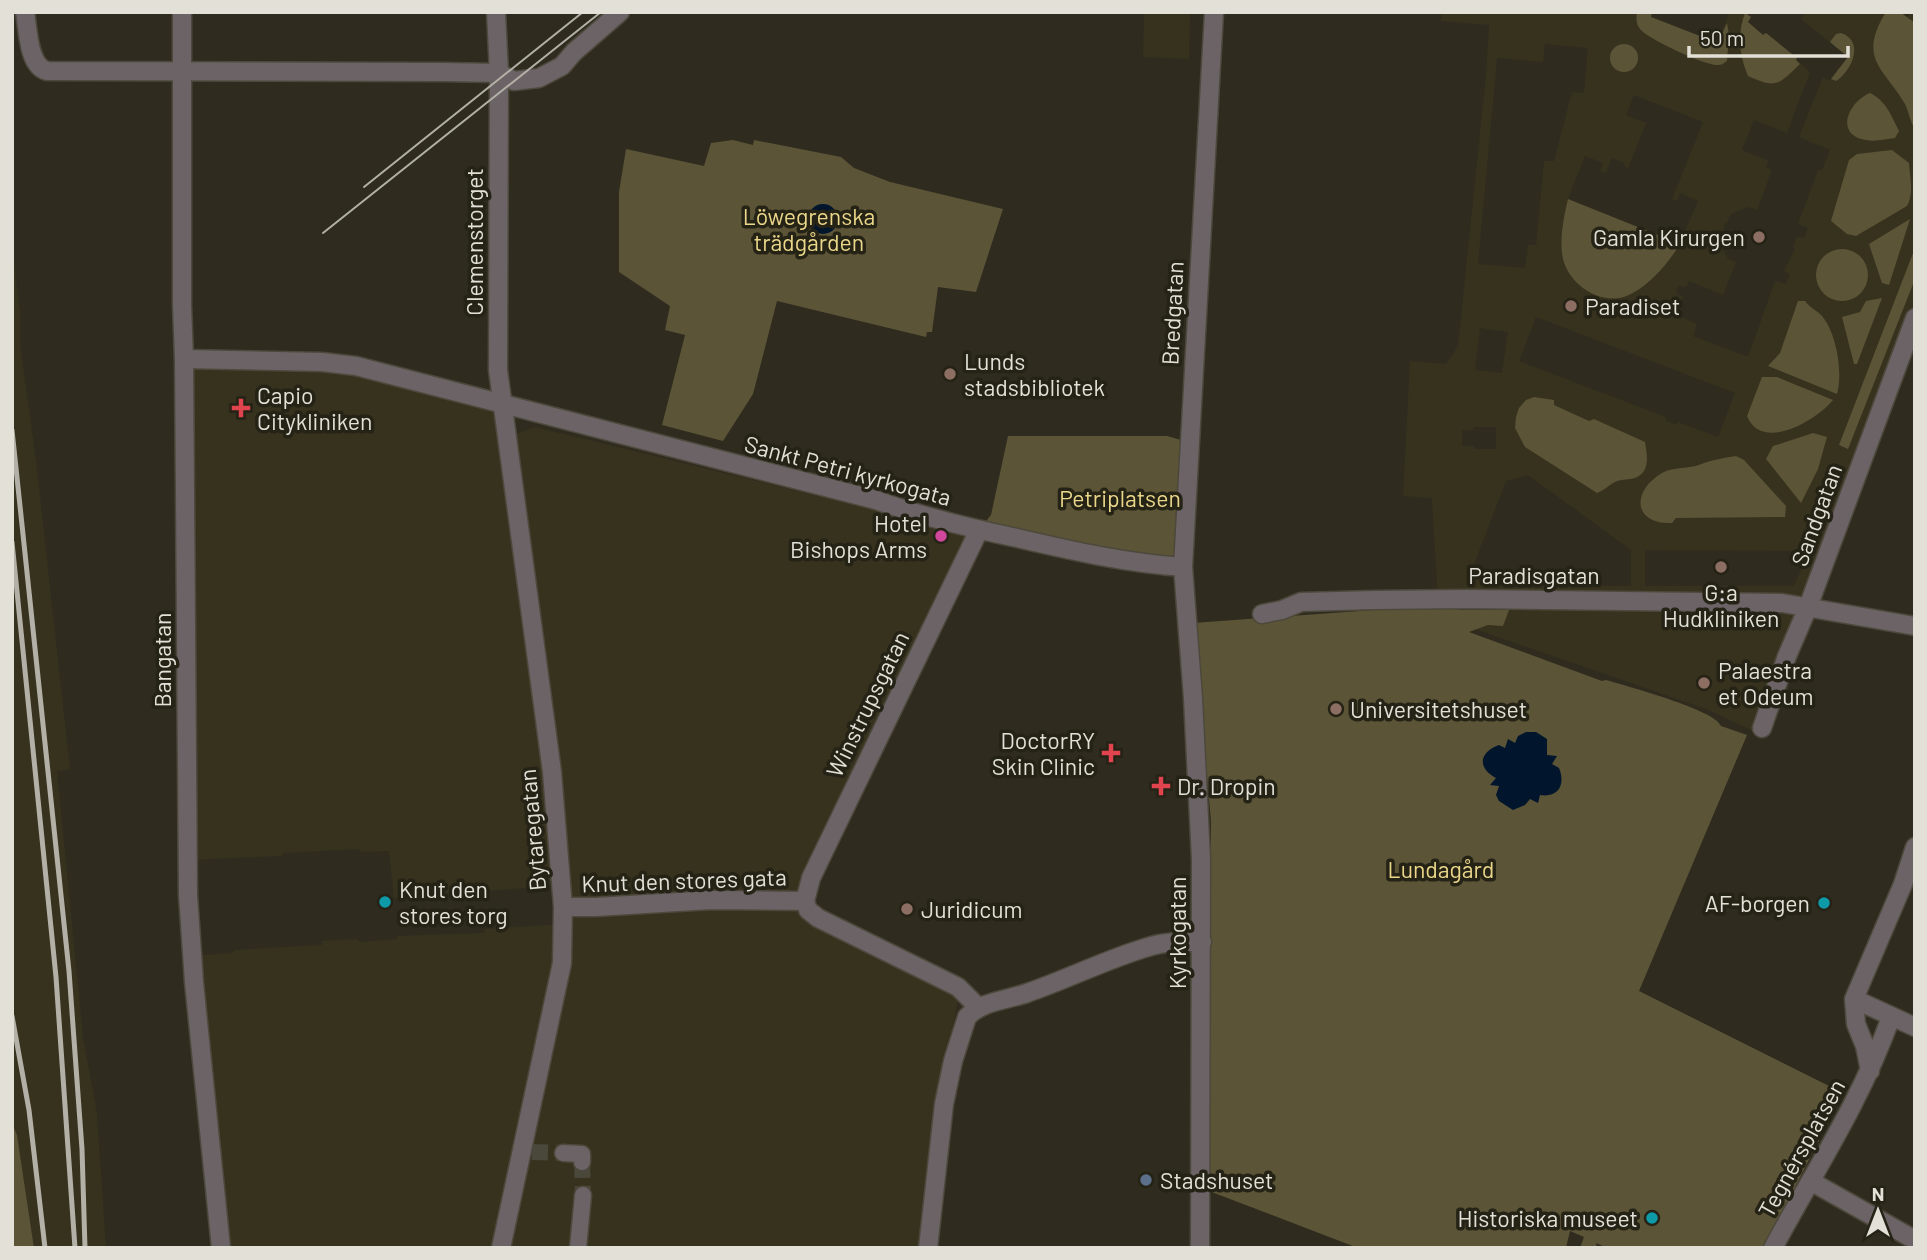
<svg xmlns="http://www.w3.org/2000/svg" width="1927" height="1260" viewBox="0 0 1927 1260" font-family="Barlow,sans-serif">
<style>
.built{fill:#37321e;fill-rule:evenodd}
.green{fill:#5c5437}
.water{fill:#01152d}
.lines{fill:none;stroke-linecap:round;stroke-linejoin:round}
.pedestrian-tunnel{stroke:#4a473b;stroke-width:16;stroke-dasharray:16 8;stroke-linecap:butt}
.pedestrian-casing{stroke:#4c493c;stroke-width:19}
.minor-casing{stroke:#4c493c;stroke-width:21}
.tertiary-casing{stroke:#4c493c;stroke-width:21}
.pedestrian{stroke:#6b6365;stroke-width:16}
.minor{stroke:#6b6365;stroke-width:18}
.tertiary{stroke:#6b6365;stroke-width:18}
.tram{stroke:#b3b1a7;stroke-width:2}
.rail{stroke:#b3b1a7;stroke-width:5}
.education-dot{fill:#8d6e63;stroke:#252216;stroke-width:2.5}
.health-dot{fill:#e0444e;stroke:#252216;stroke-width:2.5}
.hotel-dot{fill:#d1479c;stroke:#252216;stroke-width:2.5}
.culture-dot{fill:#0f9aa8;stroke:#252216;stroke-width:2.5}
.service-dot{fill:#5c6f8a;stroke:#252216;stroke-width:2.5}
.labels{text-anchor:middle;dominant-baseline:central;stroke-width:7;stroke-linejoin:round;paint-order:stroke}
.park-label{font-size:23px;fill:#ead789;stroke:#252216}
.poi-label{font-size:23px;fill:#e2e0d7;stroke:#252216;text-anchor:start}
.street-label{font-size:23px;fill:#e2e0d7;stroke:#252216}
</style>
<rect width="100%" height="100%" fill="#2f2c1f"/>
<!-- built -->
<path class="built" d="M 1144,12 L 1190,12 L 1189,59 L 1143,57 Z
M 1441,12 L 1652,12 L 1651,17 L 1718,43 L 1729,12 L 1744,12 L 1751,17 L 1748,22 L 1763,35 L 1766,33 L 1797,58 L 1796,60 L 1810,72 L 1787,133 L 1754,120 L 1742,150 L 1769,161 L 1766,167 L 1772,170 L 1757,210 L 1748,207 L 1731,214 L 1727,223 L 1725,223 L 1720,243 L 1728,259 L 1736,262 L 1723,295 L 1689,281 L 1686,287 L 1679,286 L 1676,289 L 1678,295 L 1683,296 L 1675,314 L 1697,324 L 1693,336 L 1748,357 L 1775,281 L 1786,284 L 1790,274 L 1784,271 L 1795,249 L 1793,247 L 1797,237 L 1804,238 L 1808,228 L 1798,224 L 1818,170 L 1822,170 L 1830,150 L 1799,137 L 1823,77 L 1829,81 L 1848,57 L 1801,19 L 1807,12 L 1900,12 L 1907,17 L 1912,12 L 1915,12 L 1915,318 L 1760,734 L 1706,709 L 1466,626 L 1465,599 L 1438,600 L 1432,498 L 1403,496 L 1410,361 L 1446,364 L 1458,346 L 1486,75 L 1489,25 L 1441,21 ZM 1545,44 L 1588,48 L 1584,93 L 1572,92 L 1554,161 L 1544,161 L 1536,245 L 1528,245 L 1525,268 L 1478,264 L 1497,58 L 1543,62 ZM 1634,95 L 1703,122 L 1672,199 L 1677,201 L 1680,193 L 1698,201 L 1680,243 L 1568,199 L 1585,156 L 1603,163 L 1600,171 L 1606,173 L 1612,158 L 1625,163 L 1624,166 L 1628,168 L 1646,123 L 1626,115 ZM 1536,317 L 1735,393 L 1718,437 L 1678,422 L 1676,425 L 1665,420 L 1666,417 L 1519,361 ZM 1480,328 L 1508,332 L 1502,373 L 1475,370 ZM 1474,427 L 1496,427 L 1496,449 L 1474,449 L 1474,446 L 1462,446 L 1462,430 L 1473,430 ZM 1528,475 L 1631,550 L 1631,586 L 1485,585 L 1473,567 L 1506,481 ZM 1645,550 L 1808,551 L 1809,551 L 1794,586 L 1645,586 Z
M 12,245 L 20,313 L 20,345 L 36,460 L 70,769 L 57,771 L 83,1037 L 97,1114 L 106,1248 L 34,1248 L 17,1135 L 12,1123 Z
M 184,359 L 322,362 L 503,404 L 562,885 L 394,898 L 389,851 L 361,852 L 360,849 L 283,853 L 282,856 L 188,860 Z
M 535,427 L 962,531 L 969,541 L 807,891 L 822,912 L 959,994 L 936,1116 L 921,1248 L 506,1248 L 570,945 L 513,435 Z
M 564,924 L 501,1248 L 221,1248 L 192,956 L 233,953 L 234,950 L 322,945 L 322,941 L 358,939 L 359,942 L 397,939 L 397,936 L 484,933 L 485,929 Z"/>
<!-- green -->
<path class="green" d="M 1637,12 L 1652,12 L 1651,17 L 1718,43 L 1727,23 L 1729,35 L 1727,61 C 1722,64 1723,65 1717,65 C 1704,65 1648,39 1640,29 C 1636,24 1636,18 1637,12 Z
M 1886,12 L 1900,12 L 1915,23 L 1915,129 C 1910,122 1909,112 1905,104 C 1884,68 1857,59 1886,12 Z
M 1745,13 L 1751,17 L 1748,22 L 1763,35 L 1766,33 L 1797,58 L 1796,60 L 1800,64 C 1778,85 1777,89 1748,76 C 1739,55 1737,34 1745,13 Z
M 1841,33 C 1865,41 1852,71 1836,81 L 1831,79 L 1848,57 L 1830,42 L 1836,34 Z
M1610 58a14 14 0 1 1 28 0a14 14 0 1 1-28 0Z
M 1870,93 C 1886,101 1891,115 1899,131 L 1895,138 C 1886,139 1876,142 1866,140 C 1834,135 1848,102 1870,93 Z
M 733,140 L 753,145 L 754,140 L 841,157 L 854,168 L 890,182 L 1003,209 L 976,292 L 938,287 L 932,332 L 927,332 L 926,337 L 777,301 L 753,394 L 723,441 L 662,425 L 685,335 L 665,330 L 670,306 L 619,272 L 619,192 L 626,149 L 704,166 L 711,143 Z
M 1892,150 L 1909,163 C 1910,178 1914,193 1907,206 L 1856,236 L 1847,234 L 1831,221 L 1849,160 L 1857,154 Z
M 1568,199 L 1680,244 C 1669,262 1651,284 1631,294 C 1603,309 1565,284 1562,253 C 1560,236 1564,216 1568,199 Z
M 1910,219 L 1889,285 L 1882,283 L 1869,244 Z
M 1915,248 L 1915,279 L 1848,449 L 1839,445 Z
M1816 275a26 26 0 1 1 52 0a26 26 0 1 1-52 0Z
M 1882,298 L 1857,364 L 1854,364 L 1842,317 L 1860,312 L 1866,301 Z
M 1798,301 L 1805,301 C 1810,308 1818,311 1822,316 C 1837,334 1843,373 1837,394 L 1768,366 L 1780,353 Z
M 1762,377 L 1777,377 L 1833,400 C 1817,420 1762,453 1747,416 Z
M 1534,397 L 1554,400 L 1554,405 L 1589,421 L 1594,419 L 1645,442 C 1647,455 1651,472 1635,478 C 1629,480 1623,479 1617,481 C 1610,484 1605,490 1597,493 L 1525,447 L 1515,428 L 1516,417 L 1519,408 L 1526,400 Z
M 1813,433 L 1827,437 L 1818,469 L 1801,503 L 1766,459 L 1773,446 Z
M 1008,436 L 1167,436 L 1188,442 L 1183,567 L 979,530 L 991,515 Z
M 1736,456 L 1744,460 L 1786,506 L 1785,517 L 1676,518 L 1672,523 C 1634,525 1630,492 1662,473 C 1672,467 1687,469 1699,465 C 1711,460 1723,458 1736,456 Z
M 1457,604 L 1459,610 L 1509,610 L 1503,626 L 1488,625 L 1469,632 L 1602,681 L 1606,680 C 1626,686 1716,710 1721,726 L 1747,735 L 1639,991 L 1843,1093 L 1764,1248 L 1607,1248 L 1596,1243 L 1597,1248 L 1580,1248 L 1584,1237 L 1570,1231 L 1566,1248 L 1358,1248 L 1209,1191 L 1211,821 L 1193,623 Z
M 12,1123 L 17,1135 L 34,1248 L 12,1248 Z"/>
<!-- water -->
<path class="water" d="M808 219a15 15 0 1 1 30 0a15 15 0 1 1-30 0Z
M 1526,732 L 1536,732 L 1547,739 L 1547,755 L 1557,756 L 1552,764 L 1559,768 C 1566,785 1558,798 1540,795 L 1538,803 L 1530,799 L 1525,805 L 1513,810 L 1499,801 L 1496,795 L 1499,786 L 1490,785 L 1496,778 C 1477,768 1479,752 1499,745 L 1505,748 L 1508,739 L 1515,743 L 1518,736 Z"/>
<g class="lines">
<!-- pedestrian-tunnel -->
<path class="pedestrian-tunnel" d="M 532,1152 L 563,1153
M 582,1162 L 583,1195"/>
<!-- pedestrian casing -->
<g class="pedestrian-casing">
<path id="pedestrian" d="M 563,1153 L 582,1154 L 582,1162
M 578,1248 L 583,1195"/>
</g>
<!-- minor casing -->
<g class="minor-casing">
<path id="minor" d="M 25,12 C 28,29 28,66 47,71 L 443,72 L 499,73 L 514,81 L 539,78 L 562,66 L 574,52 L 620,12
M 496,12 L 499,73 L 498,370 L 552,772 L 563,907 L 562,963 L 501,1248
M 184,359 L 322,362 L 356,366 L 876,500 C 922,517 970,528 1017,538 C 1073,551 1126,563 1183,567
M 1262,614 L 1282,610 L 1301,602 L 1374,600 L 1465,599 L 1782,603 L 1915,626
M 1762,728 L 1787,656 L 1808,607 L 1915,318
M 805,901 L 811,878 L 979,530
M 805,901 L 808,910 L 818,918 L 958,987 L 979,1008
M 563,907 L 596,907 L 711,900 L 805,901
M 1854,999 L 1915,1027
M 1870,1071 L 1865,1046 L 1856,1024 L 1854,999 L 1903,884 L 1915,847
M 1812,1182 L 1915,1240
M 928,1248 L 944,1104 L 953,1061 L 967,1017 C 982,1001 1007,1000 1027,993 C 1068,979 1107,959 1148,947 C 1166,941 1185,942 1202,942
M 1200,1248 L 1201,859 L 1193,698 L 1183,567 L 1214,12
M 1773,1248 C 1815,1170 1861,1101 1891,1017"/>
</g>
<!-- tertiary casing -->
<g class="tertiary-casing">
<path id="tertiary" d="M 182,12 L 182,305 L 184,359 L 188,895 L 194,982 L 221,1248"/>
</g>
<!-- pedestrian -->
<use href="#pedestrian" class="pedestrian"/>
<!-- minor -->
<use href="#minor" class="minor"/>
<!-- tertiary -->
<use href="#tertiary" class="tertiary"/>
<!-- tram -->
<path class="tram" d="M 364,187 L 583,12
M 323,233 L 601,12"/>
<!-- rail -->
<path class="rail" d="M 12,430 L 69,971 L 82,1149 L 85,1248
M 12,542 L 56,977 L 75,1248
M 12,1016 L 29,1110 L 45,1248"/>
</g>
<!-- markers -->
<g class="education-dot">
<circle cx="1759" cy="237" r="7"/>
<circle cx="1571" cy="306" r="7"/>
<circle cx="950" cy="374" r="7"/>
<circle cx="1721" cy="567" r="7"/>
<circle cx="1704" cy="683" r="7"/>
<circle cx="1336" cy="709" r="7"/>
<circle cx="907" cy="909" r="7"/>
</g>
<g class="health-dot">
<path d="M237.5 397.5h7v7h7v7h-7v7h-7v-7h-7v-7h7z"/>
<path d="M1107.5 742.5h7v7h7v7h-7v7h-7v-7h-7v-7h7z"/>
<path d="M1157.5 775.5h7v7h7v7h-7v7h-7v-7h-7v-7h7z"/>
</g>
<circle class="hotel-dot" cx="941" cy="536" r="7"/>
<g class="culture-dot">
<circle cx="385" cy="902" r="7"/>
<circle cx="1824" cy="903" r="7"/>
<circle cx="1652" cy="1218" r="7"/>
</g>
<circle class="service-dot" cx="1146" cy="1180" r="7"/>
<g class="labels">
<!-- park labels -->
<g class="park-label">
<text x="809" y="216">Löwegrenska<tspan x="809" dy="26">trädgården</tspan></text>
<text x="1120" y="498">Petriplatsen</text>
<text x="1441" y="869">Lundagård</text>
</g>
<!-- poi labels -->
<g class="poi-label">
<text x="1745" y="237" text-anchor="end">Gamla Kirurgen</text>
<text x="1585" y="306">Paradiset</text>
<text x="964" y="361">Lunds<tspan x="964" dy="26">stadsbibliotek</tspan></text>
<text x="257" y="395">Capio<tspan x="257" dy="26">Citykliniken</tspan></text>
<text x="927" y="523" text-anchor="end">Hotel<tspan x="927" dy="26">Bishops Arms</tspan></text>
<text x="1721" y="592" text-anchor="middle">G:a<tspan x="1721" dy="26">Hudkliniken</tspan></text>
<text x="1718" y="670">Palaestra<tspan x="1718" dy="26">et Odeum</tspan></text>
<text x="1350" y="709">Universitetshuset</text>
<text x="1095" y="740" text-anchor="end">DoctorRY<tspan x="1095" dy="26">Skin Clinic</tspan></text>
<text x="1177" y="786">Dr. Dropin</text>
<text x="399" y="889">Knut den<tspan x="399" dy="26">stores torg</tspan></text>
<text x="1810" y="903" text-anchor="end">AF-borgen</text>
<text x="921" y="909">Juridicum</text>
<text x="1160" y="1180">Stadshuset</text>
<text x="1638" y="1218" text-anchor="end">Historiska museet</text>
</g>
<!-- street labels -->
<g class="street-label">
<text transform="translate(474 242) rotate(-90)">Clemenstorget</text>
<text transform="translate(1172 313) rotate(-87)">Bredgatan</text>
<text transform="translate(848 470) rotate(15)">Sankt Petri kyrkogata</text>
<text transform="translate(1816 515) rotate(-70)">Sandgatan</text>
<text x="1534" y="575">Paradisgatan</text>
<text transform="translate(162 660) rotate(-90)">Bangatan</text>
<text transform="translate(867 704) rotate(-64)">Winstrupsgatan</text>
<text transform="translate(532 830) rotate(-95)">Bytaregatan</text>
<text transform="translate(684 880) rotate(-2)">Knut den stores gata</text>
<text transform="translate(1177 933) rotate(-90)">Kyrkogatan</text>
<text transform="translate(1801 1148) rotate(-61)">Tegnérsplatsen</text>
</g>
</g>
<!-- border -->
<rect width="1927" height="1260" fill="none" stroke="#e2e0d7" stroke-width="28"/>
<!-- north arrow -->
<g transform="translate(1878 1211)" stroke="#252216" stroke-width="5" paint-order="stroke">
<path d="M0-5L12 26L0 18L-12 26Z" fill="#e2e0d7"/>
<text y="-10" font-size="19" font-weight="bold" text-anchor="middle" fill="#e2e0d7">N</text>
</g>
<!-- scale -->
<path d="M1689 46v10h159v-10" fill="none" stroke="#e2e0d7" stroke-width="3.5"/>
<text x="1700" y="46" font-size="21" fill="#e2e0d7" stroke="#252216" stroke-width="5" paint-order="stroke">50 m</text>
</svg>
